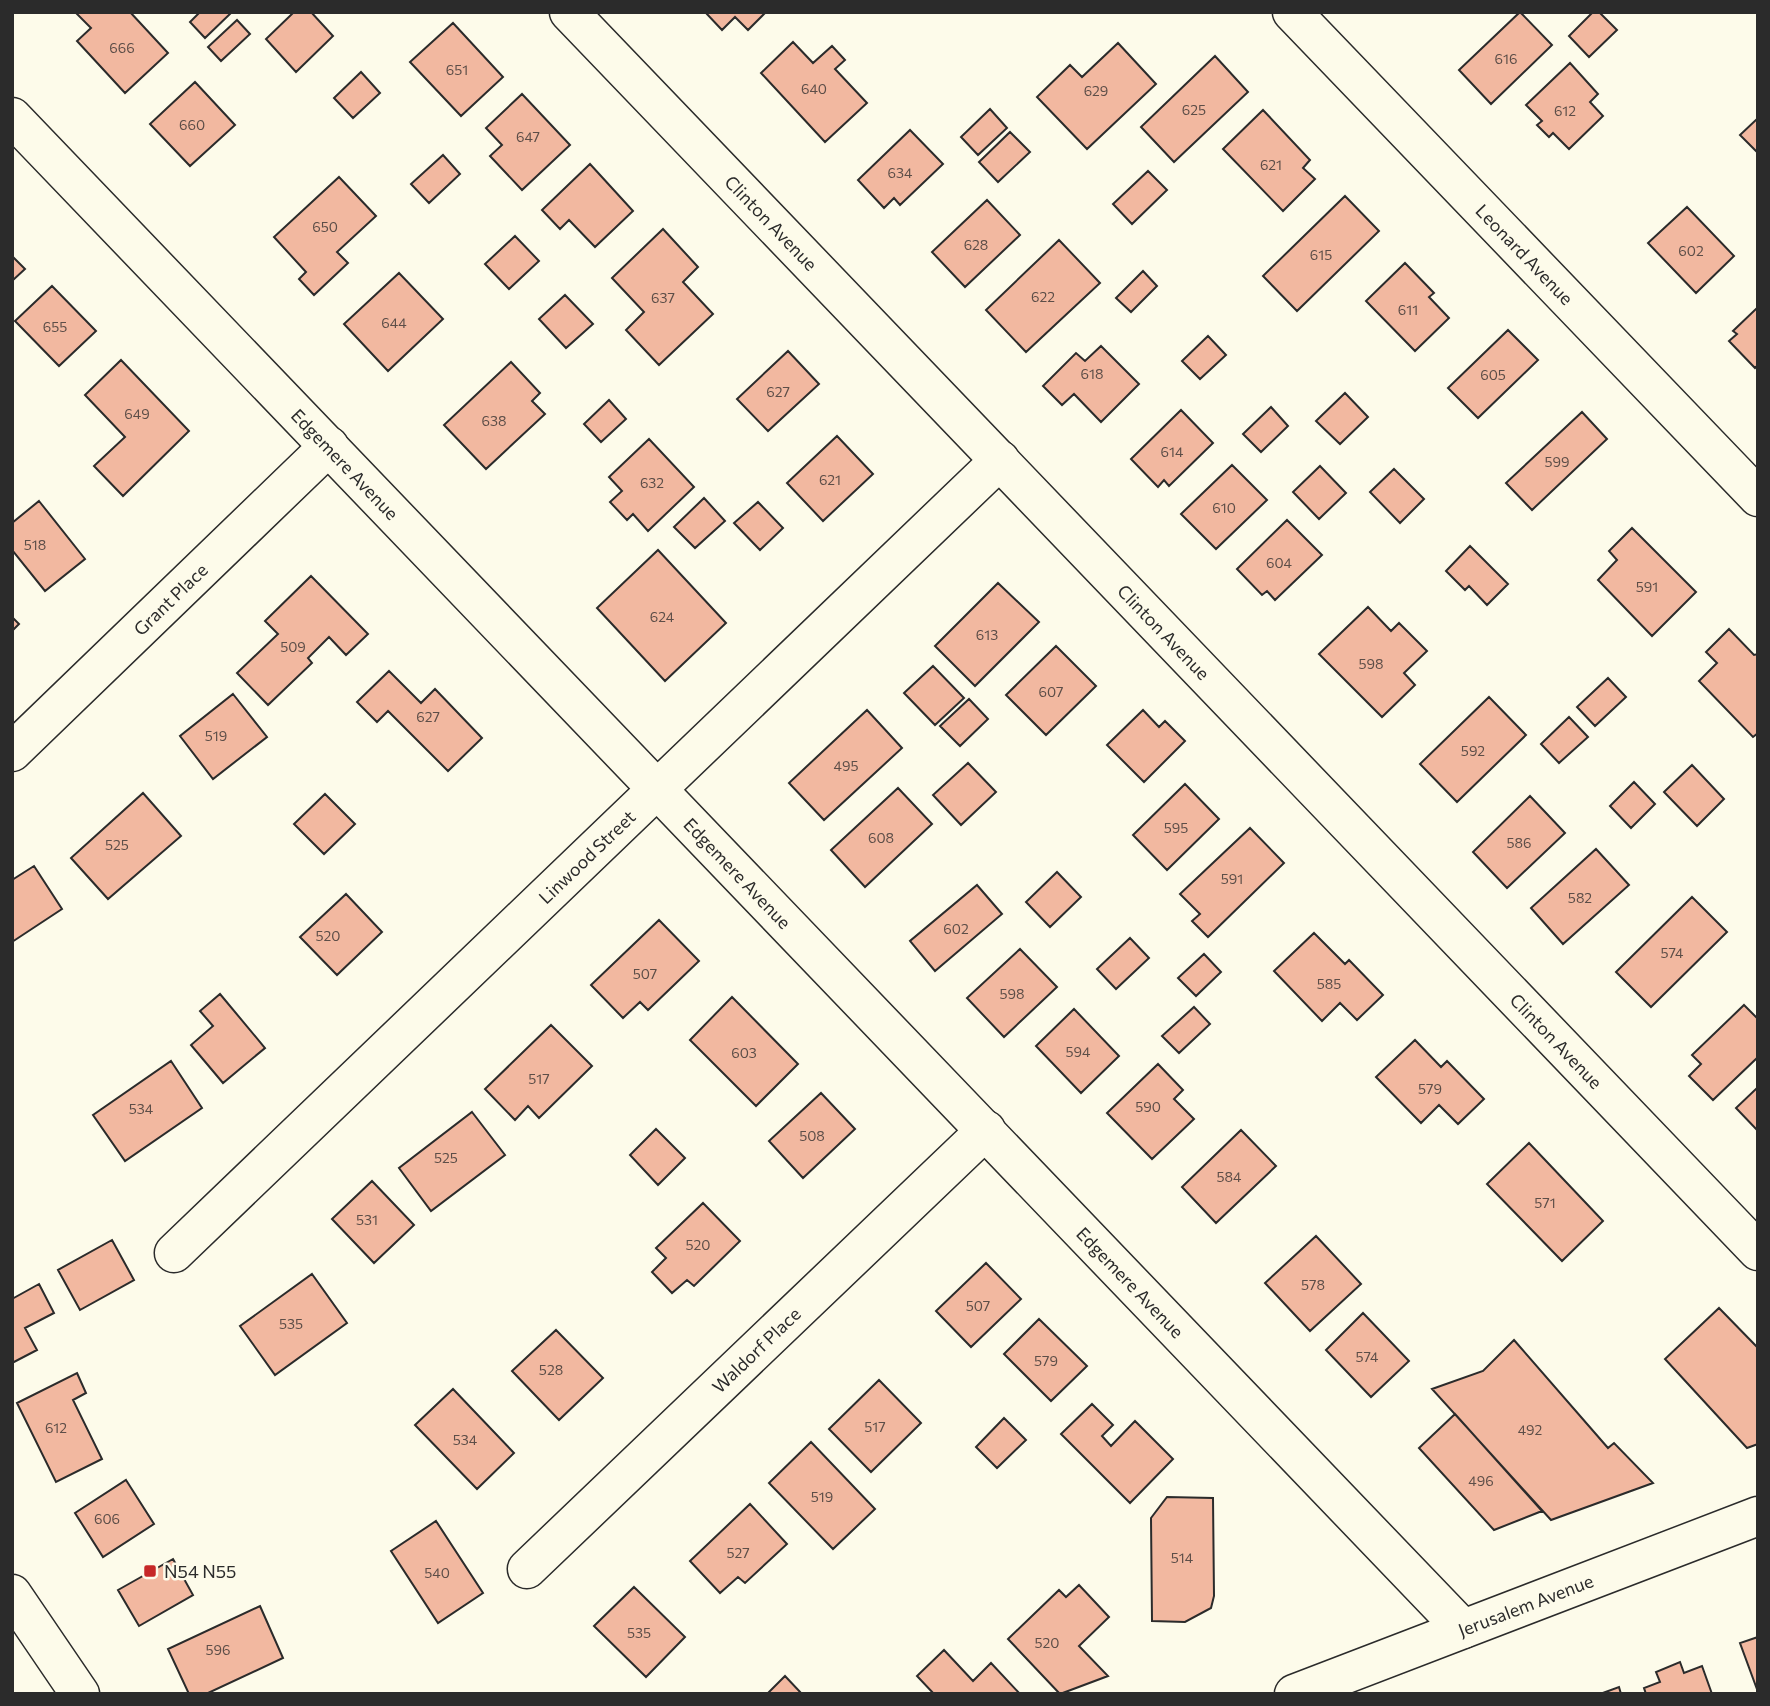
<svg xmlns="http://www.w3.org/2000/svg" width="1770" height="1706" viewBox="0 0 1770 1706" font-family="Commissioner,sans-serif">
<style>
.building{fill:#f2b8a0;stroke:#2b2b2b;stroke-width:2}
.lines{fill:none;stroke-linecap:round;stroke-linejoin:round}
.minor-casing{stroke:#2b2b2b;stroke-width:41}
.major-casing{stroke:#2b2b2b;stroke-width:41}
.minor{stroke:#fdfbea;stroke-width:38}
.major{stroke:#fdfbea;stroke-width:38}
.poi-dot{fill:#c62828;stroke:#fdfbea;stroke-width:2.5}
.labels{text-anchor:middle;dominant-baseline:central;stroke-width:5;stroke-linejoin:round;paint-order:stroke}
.number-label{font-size:14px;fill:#5d4e48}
.street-label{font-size:18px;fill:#2b2b2b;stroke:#fdfbea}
.poi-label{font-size:18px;fill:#2b2b2b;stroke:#fdfbea;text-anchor:start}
</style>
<rect width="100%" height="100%" fill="#fdfbea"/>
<!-- building -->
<path class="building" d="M 130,12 L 168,53 L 125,93 L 77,41 L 91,28 L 76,13 Z
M 200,12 L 232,12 L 205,38 L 190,22 Z
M 294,12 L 311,12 L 333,36 L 296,72 L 266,39 Z
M 705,12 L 766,12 L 748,30 L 735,17 L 722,30 Z
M 1520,12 L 1552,45 L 1491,104 L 1459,70 Z
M 1593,12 L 1599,12 L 1617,30 L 1589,57 L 1569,36 Z
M 237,20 L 250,34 L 221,61 L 208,47 Z
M 453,23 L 503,77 L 461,116 L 410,62 Z
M 793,42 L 813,63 L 832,46 L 845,60 L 835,69 L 867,103 L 825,142 L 761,73 Z
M 1118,43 L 1156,84 L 1087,149 L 1037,97 L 1070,65 L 1082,77 Z
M 1215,56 L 1248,92 L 1174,162 L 1141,127 Z
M 1570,63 L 1598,94 L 1590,102 L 1603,116 L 1569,149 L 1553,133 L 1549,137 L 1537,125 L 1542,121 L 1526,105 Z
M 361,72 L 380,93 L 353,118 L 334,98 Z
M 195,82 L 235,125 L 190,166 L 150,124 Z
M 522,94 L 570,145 L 522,190 L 490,156 L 502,145 L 486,128 Z
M 990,109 L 1007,128 L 978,155 L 961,137 Z
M 1263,110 L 1310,160 L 1303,168 L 1315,179 L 1283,211 L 1223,149 Z
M 1758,118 L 1758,153 L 1740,135 Z
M 910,130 L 943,164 L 900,205 L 894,198 L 884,208 L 858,180 Z
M 1010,132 L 1030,152 L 998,182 L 979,162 Z
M 443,155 L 460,174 L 429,203 L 411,184 Z
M 590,164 L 633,211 L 595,247 L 569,220 L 560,229 L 542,210 Z
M 1148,171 L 1167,190 L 1132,224 L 1113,204 Z
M 339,177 L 376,216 L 337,252 L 348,263 L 314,295 L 299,279 L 306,272 L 274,237 Z
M 1345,196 L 1379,231 L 1297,311 L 1263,276 Z
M 987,200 L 1020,235 L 965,287 L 932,252 Z
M 1687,207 L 1734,256 L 1696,293 L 1648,243 Z
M 663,229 L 698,267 L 683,282 L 713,314 L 659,365 L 626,330 L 644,312 L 612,278 Z
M 515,236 L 539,261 L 509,289 L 485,264 Z
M 1059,240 L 1100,283 L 1026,352 L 986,310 Z
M 12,256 L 25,269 L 12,281 Z
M 1405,263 L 1434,293 L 1429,297 L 1449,318 L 1415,351 L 1366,301 Z
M 1143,271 L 1157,286 L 1131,312 L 1116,298 Z
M 399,273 L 443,319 L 388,371 L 344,324 Z
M 52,286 L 96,331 L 59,366 L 15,321 Z
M 565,295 L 593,324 L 566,348 L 539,319 Z
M 1758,307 L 1758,365 L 1755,368 L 1729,341 L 1737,334 L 1733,331 Z
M 1508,330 L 1538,360 L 1478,418 L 1448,388 Z
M 1208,336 L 1226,355 L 1200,379 L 1182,361 Z
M 1101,346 L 1139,384 L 1101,422 L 1074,394 L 1062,405 L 1043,386 L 1076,353 L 1085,361 Z
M 788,351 L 819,384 L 768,431 L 737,399 Z
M 121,360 L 189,431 L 123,496 L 94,466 L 125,437 L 85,395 Z
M 511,362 L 540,393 L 532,401 L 545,414 L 486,469 L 444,425 Z
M 1345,393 L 1368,417 L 1340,444 L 1316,421 Z
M 609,400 L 626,419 L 601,442 L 584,424 Z
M 1271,407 L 1288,426 L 1261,452 L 1243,434 Z
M 1181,410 L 1213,443 L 1169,486 L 1164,480 L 1158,487 L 1131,459 Z
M 1582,412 L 1607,439 L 1532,510 L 1506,483 Z
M 837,436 L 873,474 L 823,521 L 787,483 Z
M 649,439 L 694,487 L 648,531 L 633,514 L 627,520 L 610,502 L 622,491 L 609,477 Z
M 1232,465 L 1267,500 L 1216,549 L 1181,514 Z
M 1320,466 L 1346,493 L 1319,519 L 1293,492 Z
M 1394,469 L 1424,499 L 1400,523 L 1370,492 Z
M 704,498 L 725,521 L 695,548 L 674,527 Z
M 39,501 L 85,559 L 45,591 L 12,550 L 12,523 Z
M 758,502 L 783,528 L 760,550 L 734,523 Z
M 1287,520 L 1322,555 L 1275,600 L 1267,591 L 1262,595 L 1237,569 Z
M 1632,528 L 1696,592 L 1652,636 L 1598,580 L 1617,560 L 1609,551 Z
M 1470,546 L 1508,584 L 1487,605 L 1469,586 L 1465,590 L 1446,571 Z
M 658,550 L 726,623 L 665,681 L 597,608 Z
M 311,576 L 368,634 L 346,655 L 329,637 L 308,658 L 312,663 L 268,705 L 237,673 L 278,634 L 265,621 Z
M 998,583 L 1039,622 L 975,686 L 935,646 Z
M 1368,607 L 1391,631 L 1399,623 L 1427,651 L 1404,673 L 1415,685 L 1382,717 L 1319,654 Z
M 12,617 L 19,624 L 12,631 Z
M 1729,629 L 1754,655 L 1758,654 L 1758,733 L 1753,737 L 1699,681 L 1717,663 L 1706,652 Z
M 1056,646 L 1096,686 L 1046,735 L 1006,695 Z
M 933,666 L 964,698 L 935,725 L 904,693 Z
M 389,671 L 421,703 L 435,689 L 482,738 L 448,771 L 388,711 L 377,722 L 357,702 Z
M 1608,678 L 1626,697 L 1595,726 L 1577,707 Z
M 233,694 L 267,737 L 213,779 L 180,736 Z
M 1489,697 L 1526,735 L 1457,802 L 1420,764 Z
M 969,699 L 988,719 L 960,746 L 940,726 Z
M 867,710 L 902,748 L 824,820 L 789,783 Z
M 1143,710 L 1159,727 L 1165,721 L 1185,741 L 1144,782 L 1107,745 Z
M 1569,717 L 1588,737 L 1559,763 L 1541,744 Z
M 968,763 L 996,792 L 961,825 L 933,795 Z
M 1692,765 L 1724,799 L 1697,826 L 1664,792 Z
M 1634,782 L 1655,804 L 1631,828 L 1610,806 Z
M 1185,784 L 1219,819 L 1167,870 L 1133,835 Z
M 898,788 L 932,824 L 865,887 L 831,850 Z
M 143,793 L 181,836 L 108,899 L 71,858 Z
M 325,794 L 355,824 L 324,854 L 294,824 Z
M 1530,796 L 1565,833 L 1507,888 L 1473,852 Z
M 1250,828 L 1284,863 L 1208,937 L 1192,921 L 1200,914 L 1180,894 Z
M 1596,849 L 1629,885 L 1563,944 L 1531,908 Z
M 34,866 L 62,909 L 12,942 L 12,880 Z
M 1057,872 L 1081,897 L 1050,927 L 1026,902 Z
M 977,885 L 1002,914 L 935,971 L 910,941 Z
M 346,894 L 382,932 L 337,975 L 300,937 Z
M 1692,897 L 1727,932 L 1651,1007 L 1616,972 Z
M 659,920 L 699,961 L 648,1010 L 640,1002 L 623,1018 L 591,985 Z
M 1314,933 L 1345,964 L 1349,960 L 1383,995 L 1357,1020 L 1340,1003 L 1322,1021 L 1274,971 Z
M 1130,938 L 1149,958 L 1116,989 L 1097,969 Z
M 1020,949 L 1057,987 L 1004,1037 L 967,998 Z
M 1204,954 L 1221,972 L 1196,996 L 1178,978 Z
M 220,994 L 265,1048 L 223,1083 L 191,1045 L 213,1026 L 200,1011 Z
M 732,997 L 798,1064 L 756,1106 L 690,1040 Z
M 1744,1005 L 1758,1019 L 1758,1057 L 1713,1100 L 1689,1076 L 1701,1064 L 1692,1055 Z
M 1194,1007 L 1210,1024 L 1179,1053 L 1162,1036 Z
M 1074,1009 L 1119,1056 L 1081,1093 L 1036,1046 Z
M 551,1025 L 592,1066 L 539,1118 L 528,1106 L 515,1120 L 485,1089 Z
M 1415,1040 L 1441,1067 L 1447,1061 L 1484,1099 L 1458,1124 L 1439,1105 L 1421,1123 L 1376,1077 Z
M 171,1061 L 202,1108 L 125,1161 L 93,1115 Z
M 1158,1064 L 1183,1090 L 1174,1099 L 1194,1119 L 1152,1159 L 1107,1113 Z
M 1758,1087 L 1758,1131 L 1736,1108 Z
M 821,1093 L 855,1129 L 803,1178 L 769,1141 Z
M 472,1112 L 505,1155 L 431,1211 L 399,1168 Z
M 656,1129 L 685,1158 L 658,1185 L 630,1155 Z
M 1241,1130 L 1276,1166 L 1216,1223 L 1182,1187 Z
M 1529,1143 L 1603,1221 L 1562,1261 L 1487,1184 Z
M 372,1181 L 414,1225 L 374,1263 L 332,1219 Z
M 703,1203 L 740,1241 L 694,1286 L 687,1280 L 672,1293 L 652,1272 L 666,1258 L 656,1248 Z
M 1316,1236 L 1361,1284 L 1310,1331 L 1265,1283 Z
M 112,1240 L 134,1280 L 80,1310 L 58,1270 Z
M 986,1263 L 1021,1299 L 971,1347 L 936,1311 Z
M 312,1274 L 347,1323 L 275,1375 L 240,1326 Z
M 39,1284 L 54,1313 L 25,1328 L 37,1350 L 12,1363 L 12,1299 Z
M 1719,1308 L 1758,1348 L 1758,1444 L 1747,1448 L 1665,1359 Z
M 1363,1313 L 1409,1361 L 1371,1397 L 1326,1350 Z
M 1039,1319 L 1087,1366 L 1051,1401 L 1004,1354 Z
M 556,1330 L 603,1378 L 559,1420 L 512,1371 Z
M 1514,1340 L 1608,1448 L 1614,1443 L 1653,1483 L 1551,1520 L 1432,1389 L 1483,1371 Z
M 77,1373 L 86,1393 L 73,1400 L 102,1459 L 56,1482 L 17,1403 Z
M 879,1380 L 921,1423 L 871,1472 L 829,1429 Z
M 453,1389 L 514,1453 L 477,1489 L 415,1425 Z
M 1092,1404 L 1113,1425 L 1102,1436 L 1111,1446 L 1135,1421 L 1173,1459 L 1130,1503 L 1061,1434 Z
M 1455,1414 L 1542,1511 L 1494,1530 L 1419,1448 Z
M 1004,1418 L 1026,1440 L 997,1468 L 976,1447 Z
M 811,1442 L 875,1509 L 833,1549 L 769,1483 Z
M 126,1480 L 154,1524 L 103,1557 L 75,1513 Z
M 1167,1497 L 1213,1498 L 1214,1596 L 1211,1608 L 1185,1622 L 1152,1621 L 1151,1518 Z
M 750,1504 L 787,1544 L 745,1583 L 738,1577 L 720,1593 L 690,1561 Z
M 436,1521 L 483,1593 L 438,1623 L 391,1551 Z
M 173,1559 L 193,1595 L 139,1626 L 118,1590 Z
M 1079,1585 L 1109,1617 L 1079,1646 L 1108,1676 L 1060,1694 L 1008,1639 L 1059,1590 L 1066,1597 Z
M 634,1587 L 685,1637 L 646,1677 L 594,1626 Z
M 260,1606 L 283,1658 L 206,1694 L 189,1694 L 168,1649 Z
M 1758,1637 L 1758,1692 L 1740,1643 Z
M 944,1650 L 973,1681 L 991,1663 L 1020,1694 L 934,1694 L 917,1676 Z
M 1680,1662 L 1684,1673 L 1702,1666 L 1712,1694 L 1646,1694 L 1644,1688 L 1660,1682 L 1656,1672 Z
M 785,1676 L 802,1694 L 767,1694 Z
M 1619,1687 L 1621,1694 L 1600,1694 Z"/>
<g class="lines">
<!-- minor casing -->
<g class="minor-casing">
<g id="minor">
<path id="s1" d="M 569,12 L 1758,1251"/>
<path id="s2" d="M 1292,12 L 1758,497"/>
<path id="s3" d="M 12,117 L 1463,1629"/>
<path id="s4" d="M 12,752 L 329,446"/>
<path id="s5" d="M 174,1253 L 1000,460"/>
<path id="s6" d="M 527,1569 L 986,1130"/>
<path d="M 12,1594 L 80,1694"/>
</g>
</g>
<!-- major casing -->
<g class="major-casing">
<g id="major">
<path id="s7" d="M 1294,1694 L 1758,1516"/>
</g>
</g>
<!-- minor -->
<use href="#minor" class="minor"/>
<!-- major -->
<use href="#major" class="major"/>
</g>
<!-- markers -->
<rect class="poi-dot" x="143" y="1564" width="14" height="14" rx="3.5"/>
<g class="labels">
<!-- number labels -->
<g class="number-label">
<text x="122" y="47">666</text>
<text x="1506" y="58">616</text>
<text x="457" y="69">651</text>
<text x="814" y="88">640</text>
<text x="1096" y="90">629</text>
<text x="1194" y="109">625</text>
<text x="1565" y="110">612</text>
<text x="192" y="124">660</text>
<text x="528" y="136">647</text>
<text x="1271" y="164">621</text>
<text x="900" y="172">634</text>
<text x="325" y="226">650</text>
<text x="976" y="244">628</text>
<text x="1691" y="250">602</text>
<text x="1321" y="254">615</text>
<text x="1043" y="296">622</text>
<text x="663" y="297">637</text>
<text x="1408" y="309">611</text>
<text x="394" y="322">644</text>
<text x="55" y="326">655</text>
<text x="1092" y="373">618</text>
<text x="1493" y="374">605</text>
<text x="778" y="391">627</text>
<text x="137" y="413">649</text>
<text x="494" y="420">638</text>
<text x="1172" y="451">614</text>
<text x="1557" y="461">599</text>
<text x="830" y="479">621</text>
<text x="652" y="482">632</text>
<text x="1224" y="507">610</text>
<text x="35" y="544">518</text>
<text x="1279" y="562">604</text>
<text x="1647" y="586">591</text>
<text x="662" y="616">624</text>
<text x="987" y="634">613</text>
<text x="293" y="646">509</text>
<text x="1371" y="663">598</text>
<text x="1051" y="691">607</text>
<text x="428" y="716">627</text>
<text x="216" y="735">519</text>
<text x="1473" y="750">592</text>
<text x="846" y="765">495</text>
<text x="1176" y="827">595</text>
<text x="881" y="837">608</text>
<text x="1519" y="842">586</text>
<text x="117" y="844">525</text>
<text x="1232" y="878">591</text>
<text x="1580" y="897">582</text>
<text x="956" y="928">602</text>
<text x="328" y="935">520</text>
<text x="1672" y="952">574</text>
<text x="645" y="973">507</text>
<text x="1329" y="983">585</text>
<text x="1012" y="993">598</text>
<text x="1078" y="1051">594</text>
<text x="744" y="1052">603</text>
<text x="539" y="1078">517</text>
<text x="1430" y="1088">579</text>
<text x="1148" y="1106">590</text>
<text x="141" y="1108">534</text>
<text x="812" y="1135">508</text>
<text x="446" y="1157">525</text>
<text x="1229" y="1176">584</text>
<text x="1545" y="1202">571</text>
<text x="367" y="1219">531</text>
<text x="698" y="1244">520</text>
<text x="1313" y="1284">578</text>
<text x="978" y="1305">507</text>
<text x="291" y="1323">535</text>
<text x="1367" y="1356">574</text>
<text x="1046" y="1360">579</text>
<text x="551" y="1369">528</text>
<text x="875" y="1426">517</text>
<text x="56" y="1427">612</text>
<text x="1530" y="1429">492</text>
<text x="465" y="1439">534</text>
<text x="1481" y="1480">496</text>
<text x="822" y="1496">519</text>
<text x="107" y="1518">606</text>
<text x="738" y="1552">527</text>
<text x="1182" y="1557">514</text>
<text x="437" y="1572">540</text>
<text x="639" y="1632">535</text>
<text x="1047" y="1642">520</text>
<text x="218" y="1649">596</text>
</g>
<!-- street labels -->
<g class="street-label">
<text stroke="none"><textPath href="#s1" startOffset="292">Clinton Avenue</textPath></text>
<text stroke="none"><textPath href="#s2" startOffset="336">Leonard Avenue</textPath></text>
<text stroke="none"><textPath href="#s3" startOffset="481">Edgemere Avenue</textPath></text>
<text stroke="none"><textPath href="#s4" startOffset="220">Grant Place</textPath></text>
<text stroke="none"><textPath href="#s1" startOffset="859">Clinton Avenue</textPath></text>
<text stroke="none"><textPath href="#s5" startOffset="572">Linwood Street</textPath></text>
<text stroke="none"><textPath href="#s3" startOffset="1048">Edgemere Avenue</textPath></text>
<text stroke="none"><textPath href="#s1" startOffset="1426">Clinton Avenue</textPath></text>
<text stroke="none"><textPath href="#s3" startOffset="1615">Edgemere Avenue</textPath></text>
<text stroke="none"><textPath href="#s6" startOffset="317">Waldorf Place</textPath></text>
<text stroke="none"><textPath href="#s7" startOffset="248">Jerusalem Avenue</textPath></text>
</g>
<!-- poi labels -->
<g class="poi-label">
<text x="164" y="1571">N54 N55</text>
</g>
</g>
<!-- border -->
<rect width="1770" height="1706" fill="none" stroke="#2b2b2b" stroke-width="28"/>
</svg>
